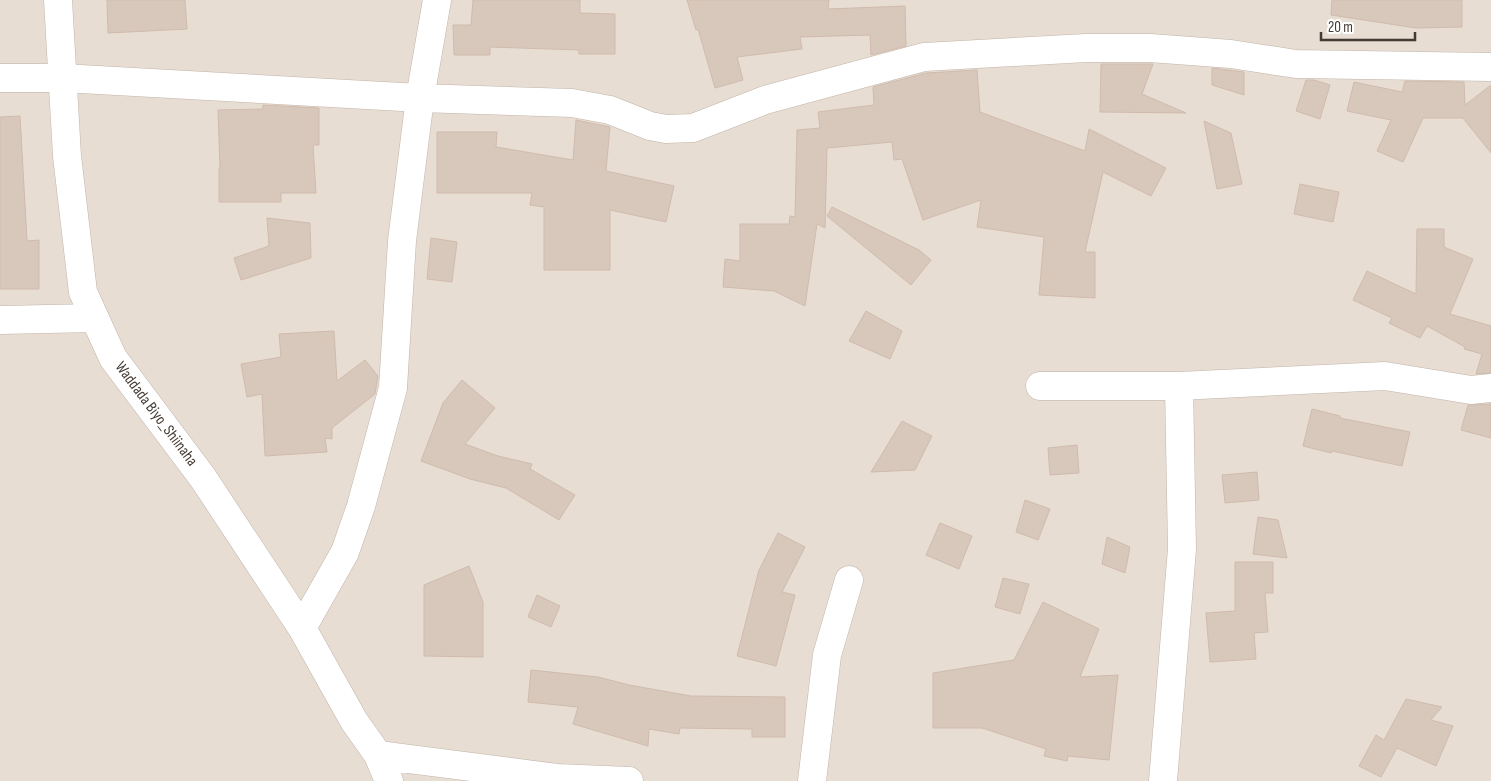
<svg xmlns="http://www.w3.org/2000/svg" width="1491" height="781" viewBox="0 0 1491 781" font-family="'Sofia Sans Condensed',sans-serif">
<style>
.residential{fill:#e7ddd2}
.building{fill:#d8c8bc;stroke:#d0bbac}
.lines{fill:none;stroke-linecap:round;stroke-linejoin:round}
.minor-casing{stroke:#c2b4a9;stroke-width:29}
.minor{stroke:#fff;stroke-width:28}
.labels{text-anchor:middle;dominant-baseline:central;stroke-width:4;stroke-linejoin:round;paint-order:stroke}
.street-label{font-size:16px;fill:#453b34;stroke:#fff}
</style>
<rect width="100%" height="100%" fill="#f3ece4"/>
<!-- residential -->
<path class="residential" d="M 0,0 L 1491,0 L 1491,781 L 0,781 Z"/>
<!-- building -->
<path class="building" d="M 107,0 L 185,0 L 187,29 L 108,33 Z
M 473,0 L 580,0 L 580,13 L 615,14 L 615,54 L 579,54 L 579,50 L 490,47 L 490,55 L 454,55 L 453,25 L 471,25 Z
M 687,0 L 829,0 L 828,9 L 905,6 L 906,46 L 871,55 L 870,35 L 800,37 L 802,49 L 737,57 L 743,80 L 715,88 L 698,29 L 696,30 Z
M 1332,0 L 1462,0 L 1462,27 L 1416,28 L 1331,15 Z
M 1101,64 L 1153,64 L 1142,94 L 1186,113 L 1100,112 Z
M 1212,68 L 1244,72 L 1244,95 L 1212,85 Z
M 977,70 L 980,112 L 1085,151 L 1089,129 L 1166,168 L 1151,196 L 1103,172 L 1085,252 L 1095,252 L 1095,298 L 1039,295 L 1044,237 L 977,227 L 981,200 L 923,220 L 902,159 L 894,160 L 892,142 L 827,148 L 825,228 L 817,224 L 805,306 L 774,291 L 723,287 L 725,259 L 740,261 L 740,224 L 789,224 L 790,216 L 795,217 L 797,130 L 820,128 L 818,112 L 874,105 L 873,87 L 926,73 Z
M 1306,80 L 1314,80 L 1330,85 L 1320,119 L 1296,111 Z
M 1405,81 L 1464,82 L 1465,105 L 1491,85 L 1491,153 L 1463,118 L 1423,118 L 1403,162 L 1377,151 L 1391,120 L 1347,111 L 1354,82 L 1402,92 Z
M 263,105 L 319,108 L 319,145 L 313,145 L 316,193 L 281,193 L 281,202 L 219,202 L 219,168 L 220,168 L 218,110 L 263,109 Z
M 20,116 L 27,241 L 39,240 L 39,289 L 0,289 L 0,117 Z
M 576,120 L 610,127 L 606,171 L 674,186 L 666,222 L 610,210 L 610,270 L 544,270 L 544,207 L 530,205 L 532,193 L 437,193 L 437,132 L 497,132 L 496,147 L 573,160 Z
M 1204,121 L 1231,133 L 1242,184 L 1217,189 Z
M 1300,184 L 1339,192 L 1333,222 L 1294,214 Z
M 832,207 L 919,250 L 931,260 L 911,285 L 827,216 Z
M 267,218 L 310,223 L 311,258 L 241,280 L 234,258 L 269,246 Z
M 1417,229 L 1444,229 L 1444,247 L 1473,259 L 1450,314 L 1491,326 L 1491,373 L 1476,374 L 1482,354 L 1464,349 L 1465,347 L 1427,326 L 1420,338 L 1389,323 L 1392,318 L 1353,300 L 1367,271 L 1416,294 Z
M 431,238 L 457,242 L 452,282 L 427,279 Z
M 866,311 L 902,331 L 890,359 L 849,341 Z
M 334,331 L 337,381 L 365,360 L 378,376 L 375,394 L 332,428 L 332,439 L 325,438 L 327,452 L 265,456 L 262,394 L 247,397 L 241,364 L 281,357 L 279,334 Z
M 462,380 L 495,408 L 465,444 L 498,456 L 532,464 L 530,469 L 575,495 L 559,520 L 506,488 L 470,479 L 421,461 L 443,403 Z
M 1491,404 L 1491,438 L 1461,430 L 1468,405 Z
M 1312,409 L 1340,416 L 1340,418 L 1410,432 L 1402,466 L 1332,451 L 1331,453 L 1303,446 Z
M 902,421 L 932,436 L 915,470 L 871,472 Z
M 1077,445 L 1079,473 L 1050,475 L 1048,448 Z
M 1257,472 L 1259,500 L 1225,503 L 1222,475 Z
M 1025,500 L 1050,509 L 1038,540 L 1016,532 Z
M 1258,517 L 1278,520 L 1287,558 L 1253,554 Z
M 940,523 L 972,536 L 959,569 L 926,555 Z
M 778,533 L 805,547 L 782,592 L 795,595 L 776,666 L 737,656 L 759,570 Z
M 1107,537 L 1130,547 L 1125,573 L 1102,564 Z
M 1235,562 L 1273,562 L 1273,593 L 1265,593 L 1268,632 L 1254,633 L 1256,659 L 1210,662 L 1206,613 L 1235,611 Z
M 469,566 L 483,602 L 483,657 L 424,656 L 424,585 Z
M 1003,578 L 1029,584 L 1020,614 L 995,607 Z
M 537,595 L 560,606 L 551,627 L 528,617 Z
M 1043,602 L 1099,629 L 1080,677 L 1118,675 L 1109,760 L 1068,756 L 1067,761 L 1044,756 L 1046,749 L 982,728 L 933,728 L 933,673 L 1014,660 Z
M 531,670 L 598,677 L 629,685 L 691,696 L 785,697 L 785,737 L 752,737 L 752,729 L 680,728 L 679,734 L 649,729 L 648,746 L 573,724 L 578,707 L 528,702 Z
M 1406,699 L 1442,707 L 1431,720 L 1453,726 L 1436,766 L 1397,748 L 1381,777 L 1359,766 L 1376,735 L 1384,740 Z"/>
<g class="lines">
<!-- minor casing -->
<g class="minor-casing">
<path id="minor" d="M 58,0 L 67,156 L 83,292 L 113,358 L 203,478 L 302,628 L 354,721 L 378,755 L 389,781
M 0,78 L 62,78 L 420,98 L 572,103 L 610,110 L 650,126 L 666,129 L 693,128 L 765,100 L 924,57 L 1086,48 L 1150,48 L 1231,54 L 1296,64 L 1491,67
M 0,320 L 95,318
M 1040,386 L 1179,386 L 1385,376 L 1471,390 L 1491,388
M 302,628 L 345,552 L 361,506 L 393,388 L 402,241 L 420,98 L 437,0
M 378,755 L 557,778 L 629,781
M 812,781 L 827,655 L 849,580
M 1163,781 L 1182,549 L 1179,386"/>
</g>
<!-- minor -->
<use href="#minor" class="minor"/>
</g>
<g class="labels">
<!-- street labels -->
<g class="street-label">
<text transform="translate(156 414) rotate(53)">Waddada Biyo_Shiinaha</text>
</g>
</g>
<!-- scale -->
<path d="M1321 32v8h94v-8" fill="none" stroke="#453b34" stroke-width="2.5"/>
<text x="1328" y="32" font-size="15" fill="#453b34" stroke="#ffffff" stroke-width="4" paint-order="stroke">20 m</text>
</svg>
